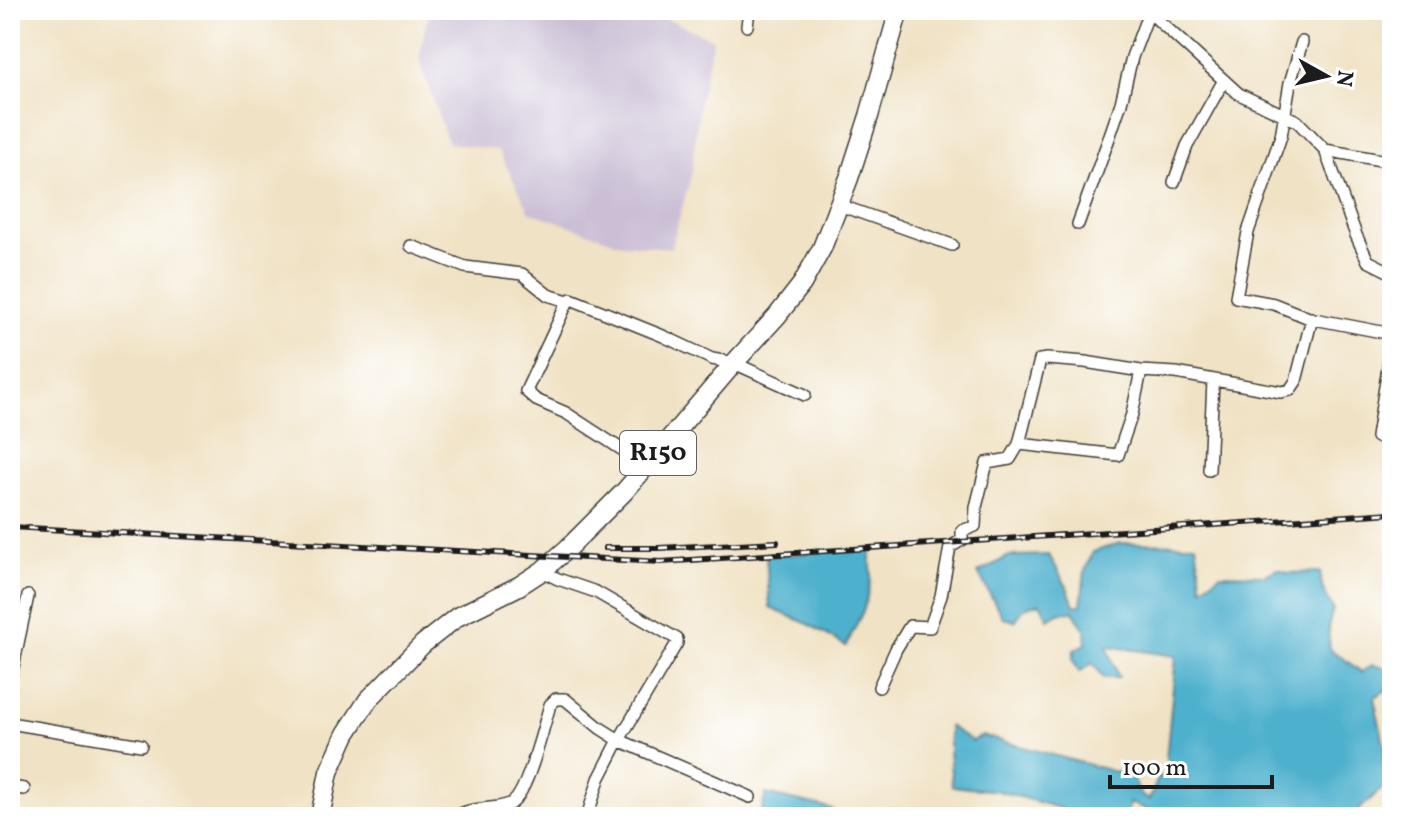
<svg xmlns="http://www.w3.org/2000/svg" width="1402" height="827" viewBox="0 0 1402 827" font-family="Vollkorn,serif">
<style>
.industrial{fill:#cbbfd5}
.water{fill:#4eb0cd;stroke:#356674;stroke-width:2}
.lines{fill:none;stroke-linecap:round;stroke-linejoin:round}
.street-casing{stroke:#3c3a35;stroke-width:14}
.primary-casing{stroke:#3c3a35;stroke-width:21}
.street{stroke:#fff;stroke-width:11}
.primary{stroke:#fff;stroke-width:18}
.rail-casing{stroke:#1c1c1c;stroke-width:6}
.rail{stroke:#fff;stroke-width:3;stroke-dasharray:9;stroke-linecap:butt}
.labels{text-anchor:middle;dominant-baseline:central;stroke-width:8;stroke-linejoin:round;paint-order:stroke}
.shield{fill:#fff;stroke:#606060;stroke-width:2}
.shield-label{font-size:26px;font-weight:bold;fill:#1c1c1c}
</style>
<rect width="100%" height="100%" fill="#fff"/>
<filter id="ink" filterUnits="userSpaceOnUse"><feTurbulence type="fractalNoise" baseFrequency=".0125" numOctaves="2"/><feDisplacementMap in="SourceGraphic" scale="16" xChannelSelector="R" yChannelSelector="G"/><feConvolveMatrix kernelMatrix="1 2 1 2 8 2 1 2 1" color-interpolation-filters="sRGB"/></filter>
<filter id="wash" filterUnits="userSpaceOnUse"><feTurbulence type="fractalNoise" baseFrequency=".006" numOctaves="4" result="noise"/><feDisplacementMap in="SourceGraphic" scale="32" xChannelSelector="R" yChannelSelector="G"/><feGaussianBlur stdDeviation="1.8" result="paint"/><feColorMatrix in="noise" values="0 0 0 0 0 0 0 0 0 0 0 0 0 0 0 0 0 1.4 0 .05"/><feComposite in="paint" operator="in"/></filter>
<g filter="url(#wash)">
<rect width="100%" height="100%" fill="#f0e2c4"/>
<!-- industrial -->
<path class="industrial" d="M 429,10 L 652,10 L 653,13 L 713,39 L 699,104 L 692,172 L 671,248 L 622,244 L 530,212 L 498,150 L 448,143 L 419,59 Z"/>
<!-- water -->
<path class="water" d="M 1120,543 L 1196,544 L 1202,588 L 1220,574 L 1265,575 L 1278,569 L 1288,573 L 1320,572 L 1322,587 L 1333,609 L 1328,628 L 1330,649 L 1362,672 L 1372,665 L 1392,669 L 1392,686 L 1374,698 L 1392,780 L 1351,817 L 1167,817 L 1165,813 L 1151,811 L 1129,803 L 1128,817 L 1091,817 L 998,791 L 952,786 L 949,751 L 949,726 L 972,741 L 983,736 L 1131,776 L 1141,795 L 1149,800 L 1159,776 L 1187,777 L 1166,759 L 1176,656 L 1107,646 L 1119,678 L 1103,678 L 1093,663 L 1079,672 L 1073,660 L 1074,650 L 1086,644 L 1085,630 L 1073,611 L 1059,613 L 1048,619 L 1040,603 L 1024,608 L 1015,621 L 1003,618 L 978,573 L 1009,556 L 1049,555 L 1067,587 L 1074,605 L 1081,605 L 1085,571 L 1093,552 Z
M 871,549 L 871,580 L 864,609 L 846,646 L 808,624 L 770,608 L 766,556 Z
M 766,794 L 832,809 L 830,817 L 760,817 Z"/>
</g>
<g filter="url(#ink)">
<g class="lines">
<!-- street casing -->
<g class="street-casing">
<path id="street" d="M 1147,10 L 1239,94 L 1297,121 L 1325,150 L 1356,235 L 1368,261 L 1392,273
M 747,26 L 749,10
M 1302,42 L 1290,83 L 1281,136 L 1248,232 L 1236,297 L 1274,304 L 1309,318 L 1392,334
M 1325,150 L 1392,162
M 1174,182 L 1187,146 L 1224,80
M 839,205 L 952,245
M 1078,224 L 1108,141 L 1121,103 L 1132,57 L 1149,12
M 411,246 L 465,267 L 522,274 L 548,295 L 568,301
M 1377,437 L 1392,342
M 1019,444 L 1118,455 L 1132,414 L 1141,371
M 647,466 L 566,413 L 536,400 L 526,391 L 568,301 L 571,299 L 663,336 L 712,359 L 734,363 L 805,395
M 1209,470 L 1213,381
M 542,571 L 558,579 L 596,592 L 677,639 L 677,643 L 619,740 L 599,779 L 587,817
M 10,681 L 28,596
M 879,687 L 896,649 L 910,626 L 930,627 L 941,596 L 950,547 L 962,540 L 962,531 L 975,526 L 976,507 L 987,463 L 1010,459 L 1019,444 L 1040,360 L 1047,359 L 1085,362 L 1141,371 L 1176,373 L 1281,392 L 1290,390 L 1296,381 L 1312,318
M 10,723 L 141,745
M 10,787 L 24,789
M 455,817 C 472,806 491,811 510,804 C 527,797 544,724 550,705 L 556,699 L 565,699 L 600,728 L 619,740 L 750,797"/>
</g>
<!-- primary casing -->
<g class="primary-casing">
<path id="primary" d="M 320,817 L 329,772 L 346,734 L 368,700 L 423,644 L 457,617 L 519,586 L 542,571 L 568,548 L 624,492 L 734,363 L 777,316 L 802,284 L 822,248 L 849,178 L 869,116 L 899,10"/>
</g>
<!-- street -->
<use href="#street" class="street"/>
<!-- primary -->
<use href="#primary" class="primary"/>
<!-- rail casing -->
<g class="rail-casing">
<path id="rail" d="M 10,527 L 661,562 L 1392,513
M 605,548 L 659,548 L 777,542"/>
</g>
<!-- rail -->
<use href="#rail" class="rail"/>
</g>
</g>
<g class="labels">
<!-- shield labels -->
<rect class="shield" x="620" y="431" width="76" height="44" rx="6"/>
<g class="shield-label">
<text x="658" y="453">R150</text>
</g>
</g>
<!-- margin -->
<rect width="1402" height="827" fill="none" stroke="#fff" stroke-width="40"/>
<!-- north arrow -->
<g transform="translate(1326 76) rotate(98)" stroke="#ffffff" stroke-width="6" paint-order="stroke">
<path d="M0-6L14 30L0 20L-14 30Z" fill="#1c1c1c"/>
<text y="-12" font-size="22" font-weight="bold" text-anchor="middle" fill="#1c1c1c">N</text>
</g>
<!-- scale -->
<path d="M1110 775v12h162v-12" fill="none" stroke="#1c1c1c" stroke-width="4"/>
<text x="1122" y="775" font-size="24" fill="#1c1c1c" stroke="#ffffff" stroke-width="6" paint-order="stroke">100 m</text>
</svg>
